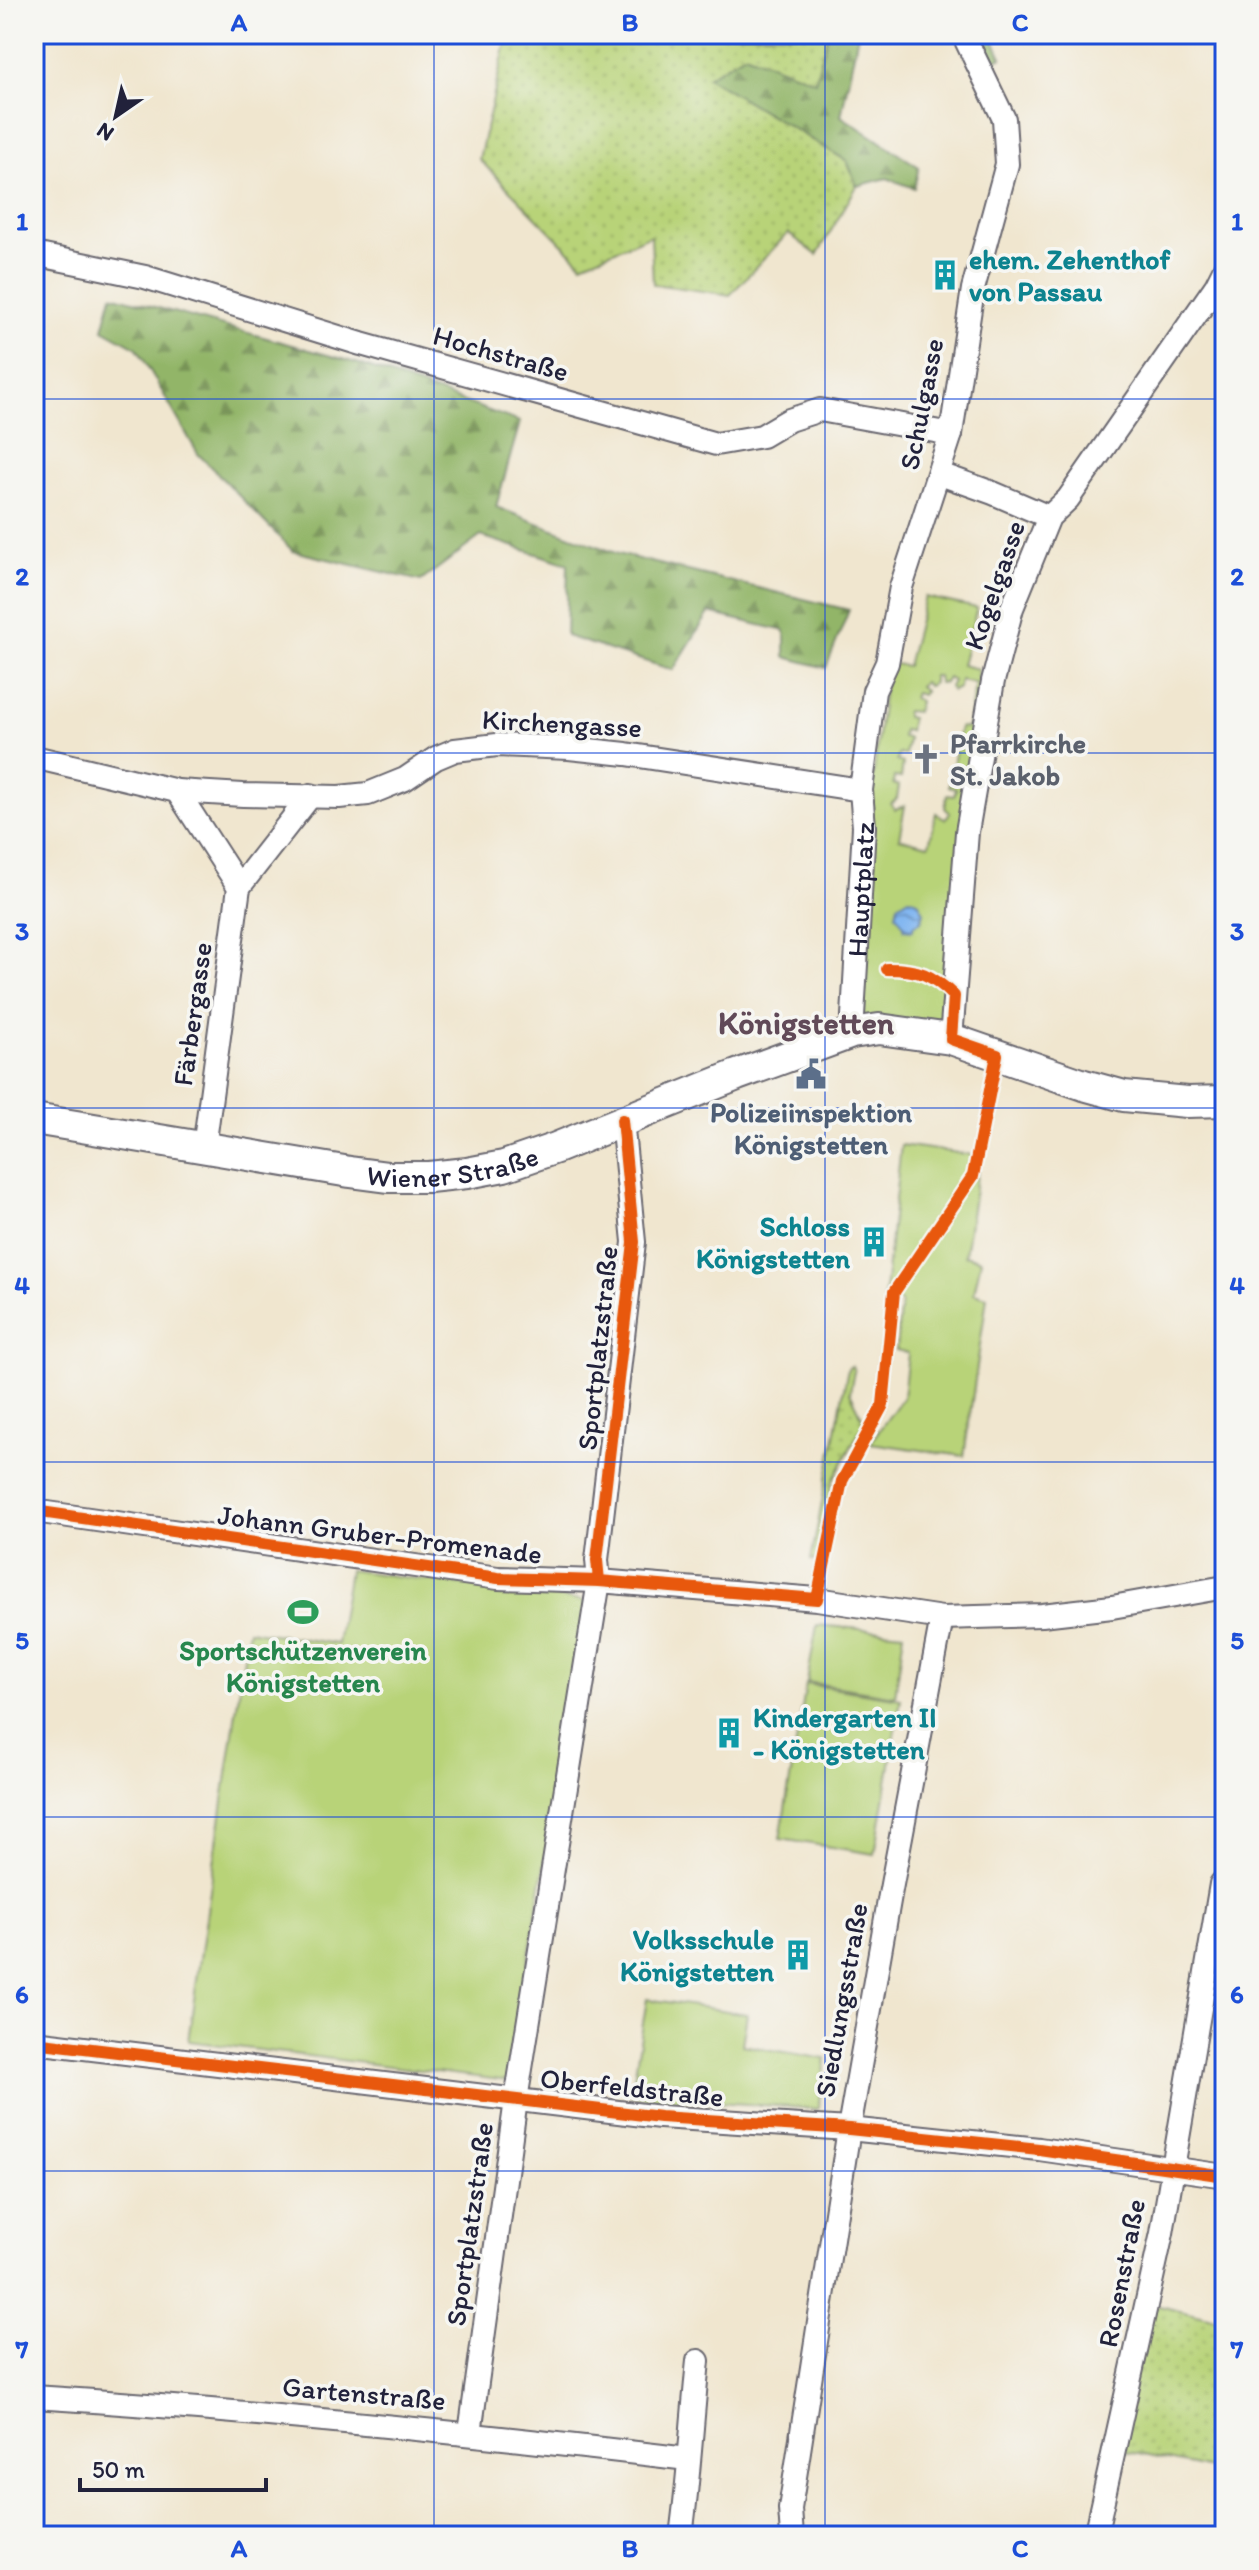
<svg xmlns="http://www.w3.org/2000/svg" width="1259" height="2570" viewBox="0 0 1259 2570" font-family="Itim,sans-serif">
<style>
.grass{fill:url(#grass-dots);stroke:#6d7a5a;stroke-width:2}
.forest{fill:url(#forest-firs);stroke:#5a6c52;stroke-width:2}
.green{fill:#b8d378;stroke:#6d7a5a;stroke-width:2;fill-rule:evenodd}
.water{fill:url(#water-waves);stroke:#526c96;stroke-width:2}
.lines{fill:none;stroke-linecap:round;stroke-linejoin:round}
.minor-casing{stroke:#6a676f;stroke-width:26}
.secondary-casing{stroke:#6a676f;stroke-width:34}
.minor{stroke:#fff;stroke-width:22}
.secondary{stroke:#fff;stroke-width:30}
.cycleway-casing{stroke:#f6f6f2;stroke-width:17}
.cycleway{stroke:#e8590c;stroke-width:12}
.grid{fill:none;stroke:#1d4ed8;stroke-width:2;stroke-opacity:0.55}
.labels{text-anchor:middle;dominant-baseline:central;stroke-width:7;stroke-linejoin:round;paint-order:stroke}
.culture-label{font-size:28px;font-weight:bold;fill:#0d838f;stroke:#f6f6f2;text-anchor:start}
.street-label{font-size:28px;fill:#22223b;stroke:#f6f6f2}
.worship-label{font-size:28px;font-weight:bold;fill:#5b616d;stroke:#f6f6f2;text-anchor:start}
.service-label{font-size:28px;font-weight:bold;fill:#4e5e75;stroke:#f6f6f2}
.leisure-label{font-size:28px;font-weight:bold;fill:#27864d;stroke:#f6f6f2}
.quarter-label{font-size:32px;font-weight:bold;fill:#614a58;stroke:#f6f6f2}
.neatline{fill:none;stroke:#1d4ed8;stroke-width:3}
.grid-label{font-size:26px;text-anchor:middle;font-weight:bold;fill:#1d4ed8}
</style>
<defs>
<pattern id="grass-dots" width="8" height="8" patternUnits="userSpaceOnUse" patternTransform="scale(2)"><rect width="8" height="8" fill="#b8d378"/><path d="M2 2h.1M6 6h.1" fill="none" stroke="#9eb569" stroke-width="1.8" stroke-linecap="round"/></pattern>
<pattern id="forest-firs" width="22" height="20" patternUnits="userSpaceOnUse" patternTransform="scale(2)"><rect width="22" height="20" fill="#92b568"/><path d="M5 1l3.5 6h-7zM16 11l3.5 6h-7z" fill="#779357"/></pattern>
<pattern id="water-waves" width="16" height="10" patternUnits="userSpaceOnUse" patternTransform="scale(2)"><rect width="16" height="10" fill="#83b7f1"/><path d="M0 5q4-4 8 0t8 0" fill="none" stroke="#6b94c4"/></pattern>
</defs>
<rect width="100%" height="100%" fill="#f6f6f2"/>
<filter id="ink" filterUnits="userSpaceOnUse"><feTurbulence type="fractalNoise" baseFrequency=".0125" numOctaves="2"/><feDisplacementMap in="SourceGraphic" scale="16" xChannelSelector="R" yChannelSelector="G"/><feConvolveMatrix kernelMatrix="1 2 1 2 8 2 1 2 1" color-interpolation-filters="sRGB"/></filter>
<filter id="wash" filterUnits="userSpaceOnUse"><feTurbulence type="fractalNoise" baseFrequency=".006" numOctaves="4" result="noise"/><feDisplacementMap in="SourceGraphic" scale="32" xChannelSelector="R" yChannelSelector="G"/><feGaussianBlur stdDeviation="1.8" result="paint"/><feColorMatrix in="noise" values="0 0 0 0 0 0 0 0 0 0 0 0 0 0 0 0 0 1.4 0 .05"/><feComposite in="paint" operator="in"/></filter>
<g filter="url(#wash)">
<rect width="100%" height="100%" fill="#f0e6cf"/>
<!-- grass -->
<path class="grass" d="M 508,34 L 828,34 L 815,82 L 745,54 L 708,77 L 847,161 L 857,186 L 817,255 L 788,233 L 730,295 L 653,284 L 651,235 L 582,264 L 479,159 Z
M 852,1366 L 854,1371 L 850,1392 L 863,1419 L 863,1424 L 833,1481 L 816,1561 L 811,1560 L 848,1368 Z
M 1147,2302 L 1225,2321 L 1225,2472 L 1114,2449 Z"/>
<!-- forest -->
<path class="forest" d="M 828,34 L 858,34 L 841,116 L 919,167 L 914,188 L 887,178 L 857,186 L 847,161 L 707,77 L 745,54 L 815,81 Z
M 964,34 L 991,34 L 1002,57 L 991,62 Z
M 112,295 L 360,364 L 520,422 L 496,507 L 618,554 L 849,610 L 826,668 L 785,657 L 785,631 L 709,613 L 673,670 L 566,636 L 568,564 L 481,536 L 421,581 L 293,551 L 198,454 L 137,348 L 103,329 Z"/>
<!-- green -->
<path class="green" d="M 925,597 L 977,608 L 962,665 L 978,669 L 977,678 L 993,681 L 951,1039 L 852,1033 L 862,869 L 887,663 L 907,666 ZM 933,676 L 938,676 L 939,683 L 945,683 L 948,678 L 953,681 L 950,687 L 952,691 L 959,688 L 960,680 L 975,683 L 968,728 L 960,727 L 957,740 L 964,742 L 963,749 L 956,748 L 953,765 L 960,767 L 958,773 L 951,772 L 949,787 L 956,788 L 954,796 L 947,795 L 945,808 L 950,813 L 945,819 L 936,813 L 929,845 L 899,838 L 905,806 L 895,809 L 891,804 L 897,799 L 899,786 L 893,784 L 894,777 L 901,778 L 903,763 L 897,761 L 899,754 L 905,755 L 908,738 L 902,737 L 903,730 L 909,731 L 911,718 L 906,717 L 906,711 L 917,712 L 919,701 L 913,698 L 915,693 L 922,695 L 925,691 L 919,686 L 923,682 L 928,686 L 933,683 Z
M 901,1145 L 980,1156 L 965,1255 L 981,1260 L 974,1293 L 987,1297 L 964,1456 L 870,1443 L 903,1397 L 908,1353 L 896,1350 L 901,1302 L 884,1300 Z
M 349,1570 L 586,1601 L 579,1660 L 508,2081 L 188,2041 L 248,1630 L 337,1644 Z
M 817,1625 L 904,1633 L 895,1696 L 807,1682 Z
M 806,1684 L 901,1699 L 875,1854 L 780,1839 Z
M 647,1999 L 747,2014 L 742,2045 L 826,2059 L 818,2109 L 631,2096 Z"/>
<!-- water -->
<path class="water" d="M 909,898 L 918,901 L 924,912 L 921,921 L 913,926 L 913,930 L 904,929 L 904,925 L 896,914 L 898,905 Z"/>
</g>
<g filter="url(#ink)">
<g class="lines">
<!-- minor casing -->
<g class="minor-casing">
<g id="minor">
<path d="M 34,254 L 145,277 L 361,344 L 716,444 L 762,436 L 789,420 L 820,410 L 951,434"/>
<path d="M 940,474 L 993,493 L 1049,517"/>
<path d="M 34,757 L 177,791 L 243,795 L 339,797 L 368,794 L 405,779 L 436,758 L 455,750 L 497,745 L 569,748 L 626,754 L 861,790"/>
<path d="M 177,791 L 239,887 L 204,1148"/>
<path d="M 239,887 L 311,795"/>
<path id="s1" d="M 852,1033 L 864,827 L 861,790 L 874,691 L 887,663 L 901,587 L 951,434 L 973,289 L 1007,164 L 1004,119 L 963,34"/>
<path d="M 951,1039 L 967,832 L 993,681 L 1012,608 L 1049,517 L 1068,499 L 1216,286 L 1225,268"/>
<path d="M 34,1511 L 498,1578 L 599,1581 L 817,1599 L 942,1618 L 1042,1615 L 1112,1607 L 1225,1587"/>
<path d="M 34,2042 L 660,2117 L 849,2129 L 1039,2149 L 1225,2176"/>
<path d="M 34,2397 C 253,2411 470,2433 688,2459"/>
<path d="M 470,2433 L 516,2100 L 599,1581 L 597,1560 L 634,1242 L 622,1120"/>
<path d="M 681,2536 C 689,2478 692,2419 698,2361"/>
<path d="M 792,2536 L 790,2509 L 849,2129 L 890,1895 L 942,1618"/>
<path d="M 1095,2536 L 1162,2233 L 1221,1884 L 1225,1879"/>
</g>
</g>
<!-- secondary casing -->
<g class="secondary-casing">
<g id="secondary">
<path id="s2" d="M 34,1119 L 350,1172 L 388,1177 L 429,1177 L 467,1173 L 504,1166 L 556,1148 L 737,1075 L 852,1033 L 879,1029 L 951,1039 L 1084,1085 L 1124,1096 L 1187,1102 L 1225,1101"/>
</g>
</g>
<!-- minor -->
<use href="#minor" class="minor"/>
<!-- secondary -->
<use href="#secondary" class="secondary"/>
<!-- cycleway casing -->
<g class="cycleway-casing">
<path id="cycleway" d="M 34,1511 L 498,1578 L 599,1581 L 817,1599 L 842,1481 L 883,1405 L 894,1292 L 973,1176 L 997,1055 L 951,1039 L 954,996 C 932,974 918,969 887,969
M 599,1581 L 597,1560 L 634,1242 L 622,1120
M 34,2042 L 660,2117 L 849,2129 L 1039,2149 L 1225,2176"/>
</g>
<!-- cycleway -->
<use href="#cycleway" class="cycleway"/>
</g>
</g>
<!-- grid -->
<path class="grid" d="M 434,34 L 434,2536M 825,34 L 825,2536M 34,399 L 1225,399M 34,753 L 1225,753M 34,1108 L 1225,1108M 34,1462 L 1225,1462M 34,1817 L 1225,1817M 34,2171 L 1225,2171"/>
<!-- icons -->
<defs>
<g id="building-bare" transform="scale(2.4)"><path d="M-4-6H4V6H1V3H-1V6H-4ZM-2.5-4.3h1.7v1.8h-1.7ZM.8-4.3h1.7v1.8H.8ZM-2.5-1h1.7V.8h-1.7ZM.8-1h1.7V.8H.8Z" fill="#0f9aa8" stroke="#f6f6f2" stroke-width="2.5" paint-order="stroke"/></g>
<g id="church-bare" transform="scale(2.4)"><path d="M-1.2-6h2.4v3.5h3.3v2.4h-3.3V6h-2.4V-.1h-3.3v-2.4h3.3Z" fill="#6b7280" stroke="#f6f6f2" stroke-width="2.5" paint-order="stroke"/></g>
<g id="civic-bare" transform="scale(2.4)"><path d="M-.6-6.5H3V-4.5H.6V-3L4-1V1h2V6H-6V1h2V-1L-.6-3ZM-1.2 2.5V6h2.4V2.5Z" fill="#5c6f8a" stroke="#f6f6f2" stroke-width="2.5" paint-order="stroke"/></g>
<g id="stadium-bare" transform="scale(2.4)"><path d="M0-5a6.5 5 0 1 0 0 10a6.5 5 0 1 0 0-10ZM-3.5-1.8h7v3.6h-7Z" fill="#2e9e5b" stroke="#f6f6f2" stroke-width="2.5" paint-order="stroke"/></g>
</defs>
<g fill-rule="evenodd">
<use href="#building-bare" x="945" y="275"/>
<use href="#church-bare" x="926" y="759"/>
<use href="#civic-bare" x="811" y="1074"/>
<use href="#building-bare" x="874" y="1242"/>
<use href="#stadium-bare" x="303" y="1612"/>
<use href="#building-bare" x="729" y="1733"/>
<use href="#building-bare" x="798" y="1955"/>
</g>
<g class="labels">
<!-- culture labels -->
<g class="culture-label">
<text x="969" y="259">ehem. Zehenthof<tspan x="969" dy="32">von Passau</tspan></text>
<text x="850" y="1226" text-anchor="end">Schloss<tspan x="850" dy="32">Königstetten</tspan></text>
<text x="753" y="1717">Kindergarten II<tspan x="753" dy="32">- Königstetten</tspan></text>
<text x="774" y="1939" text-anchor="end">Volksschule<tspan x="774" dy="32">Königstetten</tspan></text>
</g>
<!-- street labels -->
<g class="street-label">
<text transform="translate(501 353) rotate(16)">Hochstraße</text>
<text transform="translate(921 404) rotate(-79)">Schulgasse</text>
<text transform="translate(994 585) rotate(-71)">Kogelgasse</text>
<text transform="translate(562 723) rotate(3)">Kirchengasse</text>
<text stroke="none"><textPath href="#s1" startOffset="144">Hauptplatz</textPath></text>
<text transform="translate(192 1014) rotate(-82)">Färbergasse</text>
<text stroke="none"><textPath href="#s2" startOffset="424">Wiener Straße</textPath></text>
<text transform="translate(597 1348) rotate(-84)">Sportplatzstraße</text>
<text transform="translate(380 1534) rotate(7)">Johann Gruber-Promenade</text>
<text transform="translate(841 2000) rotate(-80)">Siedlungsstraße</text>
<text transform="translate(632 2087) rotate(6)">Oberfeldstraße</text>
<text transform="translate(469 2224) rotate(-82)">Sportplatzstraße</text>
<text transform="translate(1121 2273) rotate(-79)">Rosenstraße</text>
<text transform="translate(364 2393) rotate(5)">Gartenstraße</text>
</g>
<!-- worship labels -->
<g class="worship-label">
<text x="950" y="743">Pfarrkirche<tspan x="950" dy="32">St. Jakob</tspan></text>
</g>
<!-- service labels -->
<g class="service-label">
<text x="811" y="1112">Polizeiinspektion<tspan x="811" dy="32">Königstetten</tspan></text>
</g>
<!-- leisure labels -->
<g class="leisure-label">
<text x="303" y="1650">Sportschützenverein<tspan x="303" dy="32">Königstetten</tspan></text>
</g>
<!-- quarter labels -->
<g class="quarter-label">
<text x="806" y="1023">Königstetten</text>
</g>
</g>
<!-- margin -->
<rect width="1259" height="2570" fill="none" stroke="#f6f6f2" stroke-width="88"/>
<!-- north arrow -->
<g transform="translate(116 116) rotate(214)" stroke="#f6f6f2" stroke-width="6" paint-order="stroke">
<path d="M0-6L14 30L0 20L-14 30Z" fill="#22223b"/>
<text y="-12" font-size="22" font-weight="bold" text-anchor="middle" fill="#22223b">N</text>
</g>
<!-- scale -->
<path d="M80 2478v12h186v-12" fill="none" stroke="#22223b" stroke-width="4"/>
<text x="92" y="2478" font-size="24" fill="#22223b" stroke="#f6f6f2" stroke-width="6" paint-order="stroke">50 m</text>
<rect x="44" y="44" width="1171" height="2482" class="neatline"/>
<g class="grid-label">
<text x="239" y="31">A</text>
<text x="630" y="31">B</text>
<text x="1020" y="31">C</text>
<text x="22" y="230">1</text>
<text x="1237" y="230">1</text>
<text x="22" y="585">2</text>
<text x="1237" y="585">2</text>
<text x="22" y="940">3</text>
<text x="1237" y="940">3</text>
<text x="22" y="1294">4</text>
<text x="1237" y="1294">4</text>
<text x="22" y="1649">5</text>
<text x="1237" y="1649">5</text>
<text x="22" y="2003">6</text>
<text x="1237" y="2003">6</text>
<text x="22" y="2358">7</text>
<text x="1237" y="2358">7</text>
<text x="239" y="2557">A</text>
<text x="630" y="2557">B</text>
<text x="1020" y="2557">C</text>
</g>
</svg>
